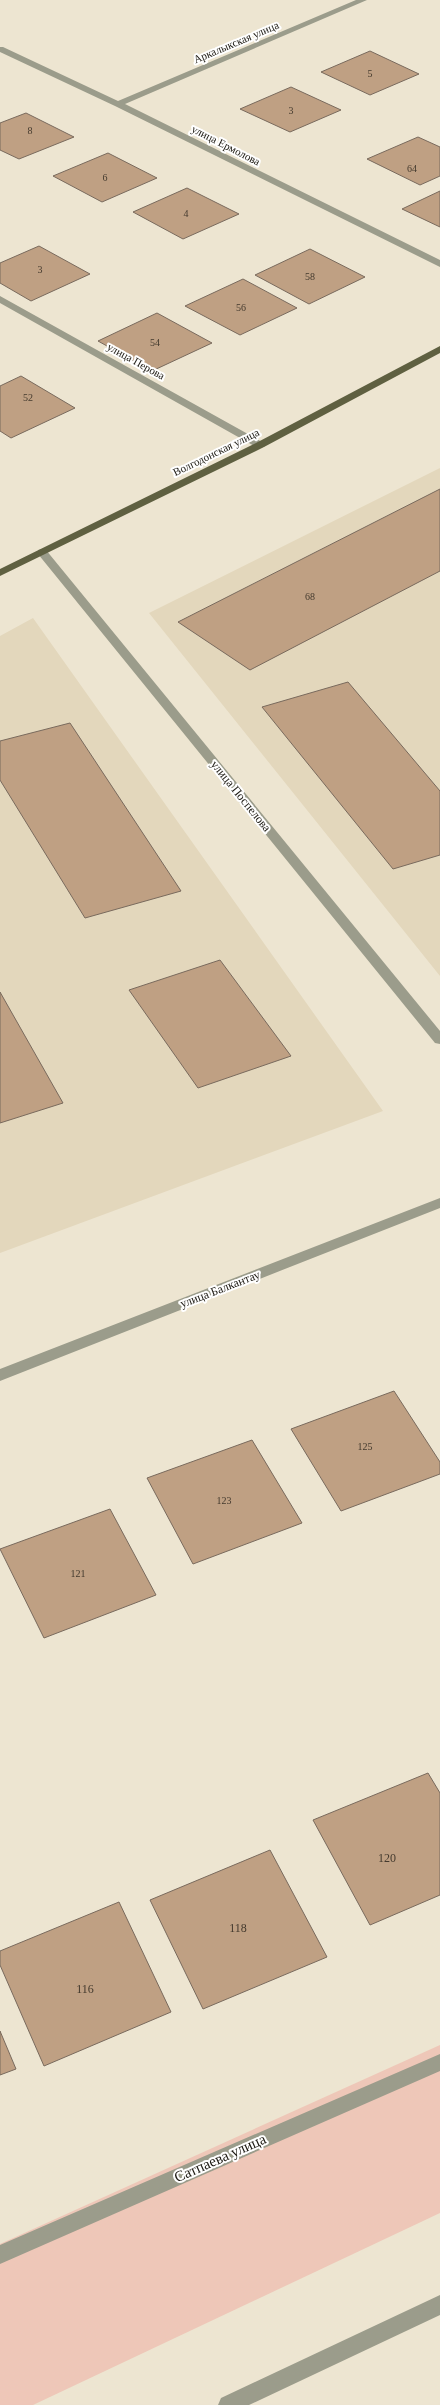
<svg xmlns="http://www.w3.org/2000/svg" width="440" height="2405" viewBox="0 0 440 2405" font-family="'Times New Roman',serif">
<style>
.built{fill:#e3d7bc}
.green{fill:#eec7b8}
.building{fill:#bfa083;stroke:#796a5d}
.lines{fill:none;stroke-linecap:round;stroke-linejoin:round}
.minor{fill:#9b9c8b;fill-rule:evenodd}
.tertiary{fill:#9b9c8b;fill-rule:evenodd}
.primary{fill:#5f6041;fill-rule:evenodd}
.labels{text-anchor:middle;dominant-baseline:central;stroke-width:4;stroke-linejoin:round;paint-order:stroke}
.number-label{font-size:10px;fill:#443a2e}
.far-street-label{font-size:11px;fill:#1b1811;stroke:#fff}
.street-label{font-size:12px;fill:#1b1811;stroke:#fff}
.near-number-label{font-size:12px;fill:#443a2e}
.near-street-label{font-size:15px;fill:#1b1811;stroke:#fff}
</style>
<rect width="100%" height="100%" fill="#ede5d1"/>
<!-- built -->
<path class="built" d="M 440,468 L 440,976 L 149,613 Z
M 33,618 L 383,1111 L 0,1253 L 0,636 Z"/>
<!-- green -->
<path class="green" d="M 440,2045 L 440,2213 L 33,2405 L 0,2405 L 0,2244 Z"/>
<!-- building -->
<path class="building" d="M 370,51 L 419,74 L 370,95 L 321,72 Z
M 291,87 L 341,110 L 290,132 L 240,109 Z
M 26,113 L 74,137 L 19,159 L 0,150 L 0,123 Z
M 418,137 L 440,147 L 440,176 L 420,185 L 367,159 Z
M 108,153 L 157,178 L 102,202 L 53,176 Z
M 187,188 L 239,214 L 183,239 L 133,212 Z
M 440,191 L 440,227 L 402,209 Z
M 39,246 L 90,274 L 31,301 L 0,283 L 0,263 Z
M 310,249 L 365,277 L 309,304 L 255,275 Z
M 243,279 L 297,308 L 240,335 L 185,306 Z
M 157,313 L 212,343 L 152,371 L 98,341 Z
M 21,376 L 75,408 L 11,438 L 0,431 L 0,386 Z
M 440,489 L 440,571 L 250,670 L 178,622 Z
M 348,682 L 440,791 L 440,855 L 393,869 L 262,707 Z
M 70,723 L 181,891 L 85,918 L 0,780 L 0,741 Z
M 220,960 L 291,1056 L 198,1088 L 129,990 Z
M 0,992 L 63,1103 L 0,1123 Z
M 394,1391 L 440,1462 L 440,1474 L 341,1511 L 291,1429 Z
M 252,1440 L 302,1523 L 193,1564 L 147,1478 Z
M 110,1509 L 156,1595 L 44,1638 L 0,1549 Z
M 428,1773 L 440,1793 L 440,1895 L 370,1925 L 313,1820 Z
M 270,1850 L 327,1957 L 203,2009 L 150,1900 Z
M 119,1902 L 171,2012 L 44,2066 L 0,1965 L 0,1951 Z
M 0,2031 L 16,2069 L 0,2075 Z"/>
<g class="lines">
<!-- minor -->
<path class="minor" d="M 356,0 L 367,0 L 125,104 L 440,260 L 440,267 L 115,106 L 0,52 L 0,47 L 3,47 L 118,101 Z
M 0,296 L 264,443 L 265,445 L 264,447 L 256,447 L 0,303 Z
M 440,1198 L 440,1208 L 0,1381 L 0,1369 Z"/>
<!-- tertiary -->
<path class="tertiary" d="M 42,549 L 46,550 L 440,1031 L 440,1044 L 435,1043 L 38,554 L 38,550 Z
M 440,2054 L 440,2071 L 0,2264 L 0,2245 Z
M 440,2295 L 440,2315 L 249,2405 L 218,2405 L 221,2398 Z"/>
<!-- primary -->
<path class="primary" d="M 440,346 L 440,353 L 264,447 L 0,576 L 0,569 L 256,443 Z"/>
</g>
<g class="labels">
<!-- number labels -->
<g class="number-label">
<text x="370" y="73">5</text>
<text x="291" y="110">3</text>
<text x="30" y="130">8</text>
<text x="412" y="168">64</text>
<text x="105" y="177">6</text>
<text x="186" y="213">4</text>
<text x="40" y="269">3</text>
<text x="310" y="276">58</text>
<text x="241" y="307">56</text>
<text x="155" y="342">54</text>
<text x="28" y="397">52</text>
<text x="310" y="596">68</text>
<text x="365" y="1446">125</text>
<text x="224" y="1500">123</text>
<text x="78" y="1573">121</text>
</g>
<!-- far-street labels -->
<g class="far-street-label">
<text transform="translate(236 42) rotate(-23)">Аркалыкская улица</text>
<text transform="translate(226 145) rotate(27)">улица Ермолова</text>
<text transform="translate(136 361) rotate(29)">улица Перова</text>
<text transform="translate(216 452) rotate(-26)">Волгодонская улица</text>
</g>
<!-- street labels -->
<g class="street-label">
<text transform="translate(241 796) rotate(51)">улица Поспелова</text>
<text transform="translate(220 1289) rotate(-21)">улица Балкантау</text>
</g>
<!-- near-number labels -->
<g class="near-number-label">
<text x="387" y="1858">120</text>
<text x="238" y="1928">118</text>
<text x="85" y="1989">116</text>
</g>
<!-- near-street labels -->
<g class="near-street-label">
<text transform="translate(220 2158) rotate(-24)">Сатпаева улица</text>
</g>
</g>
</svg>
